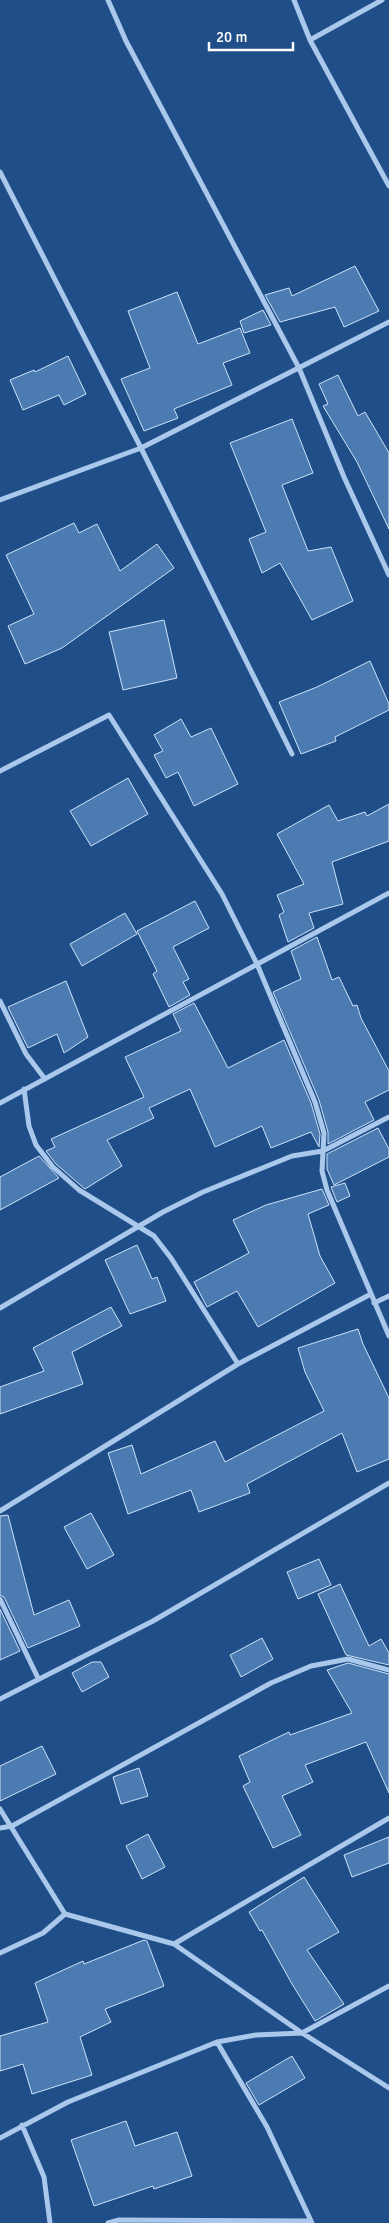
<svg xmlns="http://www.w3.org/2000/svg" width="389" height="2223" viewBox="0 0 389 2223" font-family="Signika,sans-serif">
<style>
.building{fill:#4c7bb2;stroke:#cee2f8}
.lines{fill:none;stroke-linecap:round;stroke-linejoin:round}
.minor{stroke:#aac8eb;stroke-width:5}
</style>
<rect width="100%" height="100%" fill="#1f4e88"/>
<!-- building -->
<path class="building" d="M 355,266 L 379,311 L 344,327 L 335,307 L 280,322 L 265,295 L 289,288 L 292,296 Z
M 177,292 L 198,344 L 240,328 L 250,353 L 223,363 L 232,385 L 174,409 L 178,418 L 144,431 L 121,379 L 150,368 L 128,311 Z
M 263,310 L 271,325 L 244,333 L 240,321 Z
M 68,356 L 86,394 L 64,405 L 59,395 L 23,410 L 10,380 L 34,370 L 35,372 Z
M 338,375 L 358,416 L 365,412 L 389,453 L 389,529 L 357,462 L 323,406 L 328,404 L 319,384 Z
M 292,419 L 313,473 L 282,485 L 308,551 L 331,547 L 353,601 L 312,620 L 280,563 L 262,573 L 249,539 L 266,532 L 230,443 Z
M 74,523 L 79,533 L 97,524 L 120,571 L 157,544 L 174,568 L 62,648 L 25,664 L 8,626 L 34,614 L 6,555 Z
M 164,620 L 177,678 L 123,690 L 109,632 Z
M 370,661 L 389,704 L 389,710 L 335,737 L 336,741 L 301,754 L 279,702 L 317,687 Z
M 181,719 L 191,737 L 211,728 L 238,784 L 194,806 L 178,772 L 166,778 L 154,755 L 163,751 L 154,735 Z
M 128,778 L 148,814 L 91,846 L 70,811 Z
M 389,804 L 389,841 L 332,862 L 343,904 L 309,913 L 314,928 L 288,942 L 279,915 L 284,912 L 277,895 L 304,884 L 277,834 L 329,805 L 338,821 L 365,812 L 367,816 Z
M 195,901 L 209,928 L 173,947 L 189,979 L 183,982 L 190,995 L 169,1007 L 153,974 L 157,971 L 137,931 Z
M 125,913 L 137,934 L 82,966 L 70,944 Z
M 317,937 L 332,980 L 339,977 L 353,1006 L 357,1005 L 361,1018 L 389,1071 L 389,1090 L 365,1102 L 374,1120 L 328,1144 L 328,1132 L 319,1100 L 273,992 L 301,979 L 291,951 Z
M 66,981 L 88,1037 L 64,1053 L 57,1034 L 28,1048 L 8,1007 Z
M 194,1003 L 228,1068 L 284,1040 L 311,1103 L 320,1134 L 319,1147 L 311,1132 L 271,1148 L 262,1126 L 215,1147 L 190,1089 L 149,1108 L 154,1118 L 107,1140 L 122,1166 L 85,1189 L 56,1164 L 46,1151 L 55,1147 L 51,1139 L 144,1097 L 125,1057 L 181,1031 L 173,1014 Z
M 378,1128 L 389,1149 L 389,1157 L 334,1185 L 327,1169 L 327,1154 Z
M 39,1156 L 59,1178 L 0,1210 L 0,1177 Z
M 345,1183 L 350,1196 L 337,1202 L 331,1187 Z
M 322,1189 L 329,1205 L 308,1214 L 320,1256 L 335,1283 L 258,1327 L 237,1291 L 207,1307 L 194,1282 L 249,1253 L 233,1220 L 266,1205 Z
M 137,1245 L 152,1279 L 157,1277 L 166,1301 L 130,1314 L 105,1260 Z
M 111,1307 L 122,1326 L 72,1352 L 83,1384 L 0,1414 L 0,1387 L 44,1371 L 33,1348 Z
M 358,1329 L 363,1344 L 389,1398 L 389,1459 L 357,1472 L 342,1433 L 247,1484 L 250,1493 L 199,1512 L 191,1490 L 128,1514 L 108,1453 L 132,1445 L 141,1474 L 215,1441 L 225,1462 L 324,1411 L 305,1372 L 298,1348 Z
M 91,1513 L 114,1555 L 87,1569 L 64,1527 Z
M 8,1515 L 34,1615 L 69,1600 L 80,1626 L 28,1648 L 4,1597 L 0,1595 L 0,1516 Z
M 319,1559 L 331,1585 L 298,1599 L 287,1572 Z
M 340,1584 L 369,1646 L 381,1639 L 389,1653 L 389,1665 L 346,1655 L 318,1594 Z
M 0,1609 L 20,1651 L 0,1660 Z
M 262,1638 L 273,1659 L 241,1677 L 230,1655 Z
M 92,1662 L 101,1662 L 109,1677 L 82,1692 L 72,1673 Z
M 348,1663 L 389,1674 L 389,1793 L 366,1742 L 305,1765 L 313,1782 L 282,1796 L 301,1835 L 273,1848 L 243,1786 L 250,1782 L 239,1756 L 289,1732 L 290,1735 L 352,1713 L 327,1670 Z
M 42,1746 L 56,1774 L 0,1801 L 0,1766 Z
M 139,1768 L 148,1796 L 121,1804 L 113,1777 Z
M 148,1834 L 165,1867 L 142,1879 L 126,1846 Z
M 389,1837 L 389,1863 L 352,1877 L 344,1855 Z
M 304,1877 L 339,1932 L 307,1950 L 344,2004 L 315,2021 L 292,1984 L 262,1930 L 260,1931 L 249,1912 Z
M 144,1940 L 147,1941 L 164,1986 L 105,2009 L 111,2022 L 80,2037 L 92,2075 L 32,2094 L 23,2064 L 0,2071 L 0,2036 L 48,2022 L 35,1983 L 83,1961 L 84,1964 Z
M 292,2056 L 305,2078 L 259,2105 L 246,2083 Z
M 126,2121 L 135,2146 L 177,2132 L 192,2176 L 154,2189 L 153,2186 L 94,2206 L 71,2140 Z"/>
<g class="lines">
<!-- minor -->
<path class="minor" d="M 108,0 L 126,41 L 299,368 L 344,477 L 389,575
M 294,0 L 310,40 L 389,186
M 310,40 L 382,0
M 0,172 L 141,448 L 292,754
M 0,500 L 141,448 L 389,322
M 0,771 L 109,715 L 222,894 L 257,964 L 315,1102 L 324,1133 L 322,1171 L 327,1190 L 389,1336
M 0,1001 L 26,1054 L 45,1079
M 24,1089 L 29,1126 L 36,1145 L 53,1167 L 79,1190 L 154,1236 L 171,1258 L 238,1364
M 0,1103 L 389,893
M 374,1303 L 389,1296
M 0,1308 L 163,1212 L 203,1192 L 292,1156 L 323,1151 L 389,1117
M 0,1511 L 238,1364 L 371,1294
M 0,1599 L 38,1678
M 0,1699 L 153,1621 L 389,1483
M 0,1809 L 65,1914 L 174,1944 L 302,2033 L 389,2088
M 0,1828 L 12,1826 L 271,1683 L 311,1666 L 348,1659 L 389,1670
M 174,1944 L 389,1818
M 0,1953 L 43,1933 L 65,1914
M 217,2042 L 267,2127 L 312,2223
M 22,2125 L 44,2177 L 50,2223
M 0,2138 L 68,2102 L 217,2042 L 256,2035 L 302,2033 L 389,1986
M 108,2223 L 119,2220 L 311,2221"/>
</g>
<!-- scale -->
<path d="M209 42v8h84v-8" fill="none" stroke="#ffffff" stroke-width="2.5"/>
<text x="216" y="42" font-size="15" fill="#ffffff" stroke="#1f4e88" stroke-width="4" paint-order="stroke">20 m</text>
</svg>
